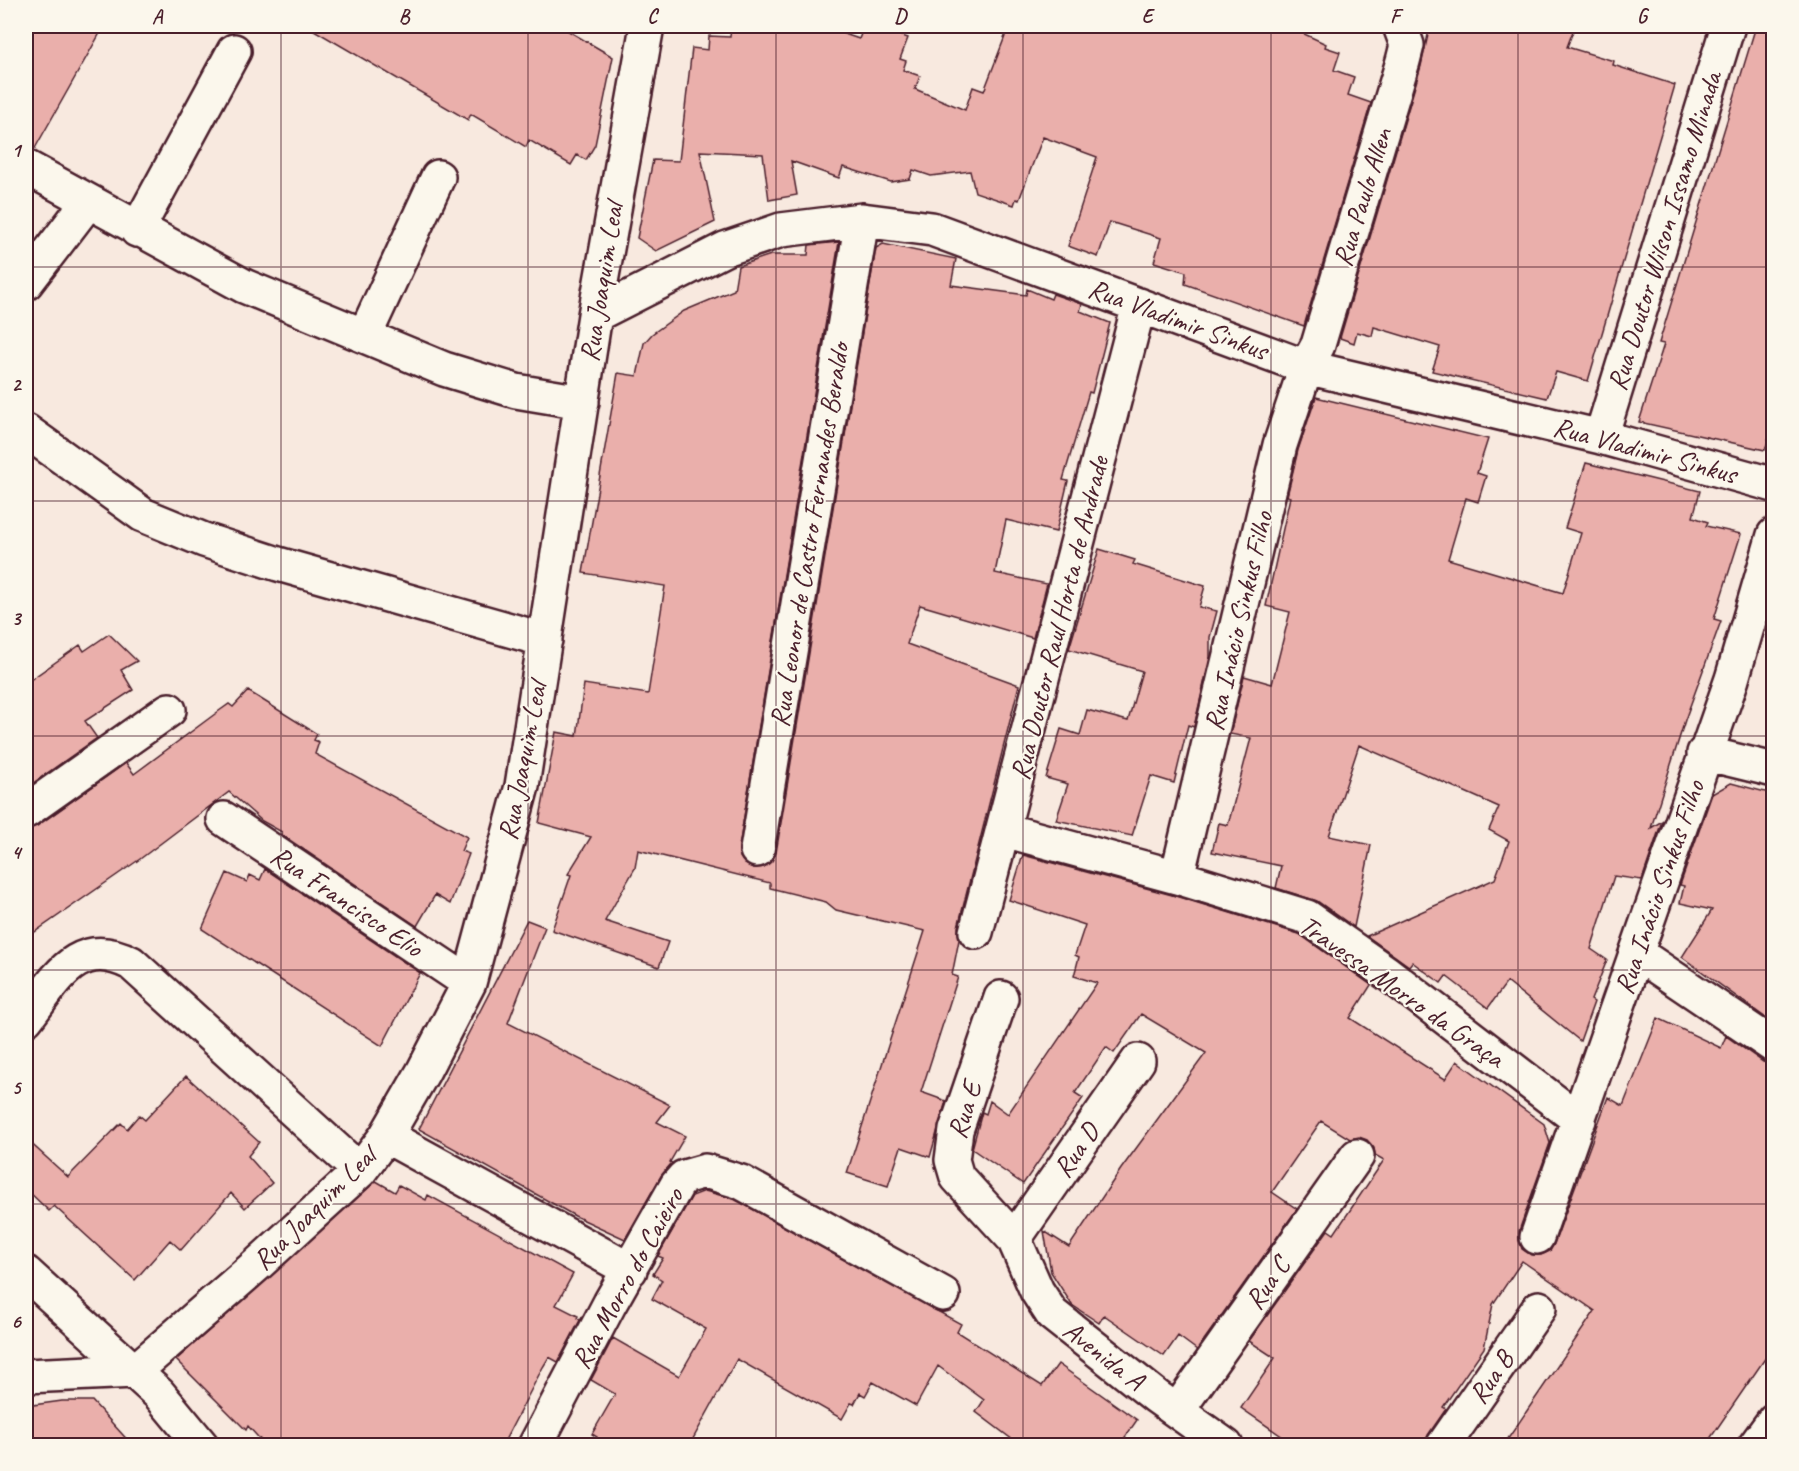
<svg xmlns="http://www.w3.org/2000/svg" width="1799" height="1471" viewBox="0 0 1799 1471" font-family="Caveat,sans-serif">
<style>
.building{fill:#eaafab;stroke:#4a1f2b;stroke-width:1.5}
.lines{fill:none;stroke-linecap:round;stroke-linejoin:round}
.street-casing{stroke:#4a1f2b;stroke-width:38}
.secondary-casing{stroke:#4a1f2b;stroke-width:38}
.street{stroke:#fbf7ec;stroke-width:33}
.secondary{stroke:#fbf7ec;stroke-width:33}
.grid{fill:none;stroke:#4a1f2b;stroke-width:1.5;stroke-opacity:0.55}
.labels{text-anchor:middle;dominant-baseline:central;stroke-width:4.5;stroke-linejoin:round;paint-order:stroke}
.street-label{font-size:28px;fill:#4a1f2b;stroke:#fbf7ec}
.neatline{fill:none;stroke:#4a1f2b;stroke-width:2}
.grid-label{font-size:20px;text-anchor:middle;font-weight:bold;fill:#4a1f2b}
</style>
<rect width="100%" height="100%" fill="#f8e9df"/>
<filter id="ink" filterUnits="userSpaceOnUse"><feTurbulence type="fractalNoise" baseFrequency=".0167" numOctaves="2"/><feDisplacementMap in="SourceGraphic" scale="12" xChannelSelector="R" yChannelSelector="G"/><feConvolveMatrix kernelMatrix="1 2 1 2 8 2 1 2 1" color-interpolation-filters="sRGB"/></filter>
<g filter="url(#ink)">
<!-- building -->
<path class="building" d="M 26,26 L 104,26 L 34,150 L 26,148 Z
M 307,26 L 560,26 L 613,57 L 595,145 L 586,160 L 577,155 L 571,165 L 529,140 L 526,147 L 471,114 L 468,120 Z
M 731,26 L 821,26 L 859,39 L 864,26 L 874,26 L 908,38 L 900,59 L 906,61 L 903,70 L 920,76 L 915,89 L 965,110 L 973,87 L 984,91 L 1009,26 L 1287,26 L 1326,44 L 1325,47 L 1340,52 L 1334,70 L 1354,77 L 1348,95 L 1371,103 L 1304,326 L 1185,284 L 1186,272 L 1154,262 L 1161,238 L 1110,222 L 1098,257 L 1068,246 L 1097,157 L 1043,137 L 1019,200 L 1016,199 L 1014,205 L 975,192 L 970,171 L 931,176 L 913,170 L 910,179 L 891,182 L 843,167 L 839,178 L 791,161 L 797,195 L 769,200 L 763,154 L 700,151 L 715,222 L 656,251 L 637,238 L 653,160 L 679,161 L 692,48 L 708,50 L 709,36 L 730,37 Z
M 1430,26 L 1575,26 L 1567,47 L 1614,61 L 1613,65 L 1675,85 L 1588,381 L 1556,372 L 1547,398 L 1432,371 L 1440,347 L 1374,327 L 1372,336 L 1357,332 L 1354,343 L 1340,338 L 1421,66 Z
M 1756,26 L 1773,26 L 1773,425 L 1765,450 L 1639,422 L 1664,344 L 1659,343 Z
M 839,242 L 739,847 L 740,857 L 745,864 L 753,868 L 764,867 L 772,861 L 776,853 L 876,248 L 883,244 L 956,259 L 951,285 L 1026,295 L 1027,289 L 1051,299 L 1053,294 L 1082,304 L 1080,311 L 1110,323 L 1092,393 L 1089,392 L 1063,480 L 1068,481 L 1056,532 L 1006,520 L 995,573 L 1047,584 L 1033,638 L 920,605 L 907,644 L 1019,685 L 958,927 L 959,940 L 952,975 L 958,977 L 921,1092 L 946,1101 L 930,1157 L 901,1147 L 888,1186 L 847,1173 L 925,931 L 836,910 L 826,902 L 770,888 L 770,883 L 638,850 L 635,868 L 605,921 L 668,942 L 659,967 L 552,930 L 571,875 L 568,874 L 591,837 L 539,823 L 556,732 L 577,736 L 584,684 L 648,694 L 665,586 L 583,573 L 618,373 L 637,376 L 644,343 L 652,334 L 684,311 L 734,290 L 738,266 L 771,255 L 808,255 L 809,245 Z
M 1316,397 L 1488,439 L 1477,473 L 1486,476 L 1478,502 L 1466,498 L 1448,559 L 1563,593 L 1581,533 L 1565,528 L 1586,463 L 1700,491 L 1693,517 L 1708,522 L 1706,526 L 1741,534 L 1714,619 L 1721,621 L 1685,720 L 1651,828 L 1662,821 L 1642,880 L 1614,876 L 1591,949 L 1607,960 L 1591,1000 L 1594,1002 L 1580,1041 L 1507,982 L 1488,1008 L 1446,976 L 1441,983 L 1412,962 L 1409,966 L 1367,936 L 1495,879 L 1509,841 L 1489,830 L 1499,807 L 1359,745 L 1329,836 L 1371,845 L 1354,927 L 1317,901 L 1276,888 L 1281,866 L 1212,852 L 1219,823 L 1228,825 L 1251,738 L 1230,734 L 1244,676 L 1272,684 L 1290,612 L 1266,606 L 1290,497 L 1287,496 L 1298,450 Z
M 1099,549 L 1135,560 L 1133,564 L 1205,586 L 1199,607 L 1217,611 L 1210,637 L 1210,657 L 1194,727 L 1188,725 L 1174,783 L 1151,776 L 1132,836 L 1056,820 L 1068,784 L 1046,778 L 1061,729 L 1080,735 L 1087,710 L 1128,721 L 1142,671 L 1069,649 Z
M 109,634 L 137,661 L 121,670 L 133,690 L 85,721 L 97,738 L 26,788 L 26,683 L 80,645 L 84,651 Z
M 248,691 L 317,734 L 314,740 L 319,742 L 315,754 L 467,837 L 461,851 L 469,854 L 450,904 L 435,895 L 417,926 L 281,834 L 282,832 L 262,821 L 229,792 L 140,859 L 26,938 L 26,829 L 37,826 L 126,763 L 134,774 L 219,711 L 229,704 L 233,707 Z
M 1731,783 L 1773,794 L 1773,1023 L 1682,957 L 1712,910 L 1680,903 L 1684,886 L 1680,885 L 1712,794 Z
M 1023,855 L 1172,895 L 1299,934 L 1371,985 L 1350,1018 L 1445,1079 L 1457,1061 L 1544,1124 L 1550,1143 L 1519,1231 L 1519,1240 L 1522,1249 L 1531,1255 L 1541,1255 L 1550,1251 L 1554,1244 L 1608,1097 L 1623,1106 L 1658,1018 L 1721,1048 L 1726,1036 L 1763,1062 L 1773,1065 L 1773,1347 L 1705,1446 L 1503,1446 L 1595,1311 L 1522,1261 L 1493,1304 L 1484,1348 L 1443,1407 L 1446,1409 L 1428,1435 L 1424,1446 L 1296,1446 L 1241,1408 L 1275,1358 L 1249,1341 L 1328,1230 L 1334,1234 L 1384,1160 L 1375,1155 L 1374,1148 L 1367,1140 L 1359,1137 L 1350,1139 L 1321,1121 L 1272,1192 L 1297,1209 L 1197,1350 L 1178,1336 L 1164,1356 L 1104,1315 L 1099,1323 L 1072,1305 L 1051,1272 L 1044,1231 L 1069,1247 L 1121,1169 L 1206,1053 L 1141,1014 L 1114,1053 L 1106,1047 L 1075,1093 L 1083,1098 L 1023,1184 L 972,1149 L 982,1112 L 986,1114 L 990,1101 L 1008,1114 L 1097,983 L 1074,976 L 1079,957 L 1075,955 L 1085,925 L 1009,900 Z
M 265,869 L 420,973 L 382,1046 L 202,929 L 227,873 L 247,882 L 250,875 L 260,880 Z
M 527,920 L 545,927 L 508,1023 L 670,1105 L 657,1122 L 685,1136 L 670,1162 L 672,1163 L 661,1176 L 625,1239 L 575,1216 L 419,1129 Z
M 186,1076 L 259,1142 L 248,1156 L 272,1183 L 245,1208 L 231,1193 L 181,1250 L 170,1240 L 135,1280 L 54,1206 L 49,1211 L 26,1189 L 26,1139 L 68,1177 L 121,1123 L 127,1129 L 139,1115 L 145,1120 Z
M 376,1181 L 395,1192 L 399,1185 L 426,1200 L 428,1195 L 573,1274 L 556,1305 L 578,1316 L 577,1318 L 580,1320 L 558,1362 L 549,1357 L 543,1367 L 502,1446 L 266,1446 L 248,1426 L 246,1430 L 176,1360 Z
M 705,1191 L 734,1199 L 961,1324 L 957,1332 L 1042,1386 L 1058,1364 L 1137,1420 L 1119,1446 L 1021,1446 L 976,1412 L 984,1400 L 938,1366 L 916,1406 L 873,1382 L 865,1396 L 860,1393 L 854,1404 L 851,1403 L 842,1419 L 737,1359 L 689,1446 L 592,1446 L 597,1437 L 592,1434 L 615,1394 L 591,1380 L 613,1338 L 679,1376 L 706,1329 L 652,1299 L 662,1280 L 653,1274 L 663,1258 L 658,1256 L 692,1196 Z
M 62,1401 L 92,1401 L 133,1446 L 26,1446 L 26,1406 Z"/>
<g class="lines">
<!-- street casing -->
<g class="street-casing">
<path id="street" d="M 26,167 L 244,286 L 444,369 L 516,391 L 582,402
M 137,230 L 234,51
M 26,283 L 88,202
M 595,315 L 725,249 L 781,230 L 862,220 L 932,229 L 1306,367 L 1601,437 L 1774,485
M 365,335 L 438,177
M 26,431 L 143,515 L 204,540 L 278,564 L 545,640
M 1601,437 L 1728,26
M 1704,753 L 1774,770
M 26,811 L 169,710
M 224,819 L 469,983
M 1004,830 L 1177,877 L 1307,917 L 1387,973 L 1579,1120
M 757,850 L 862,220
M 1177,877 L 1280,445 L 1306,367 L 1318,345 L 1403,61 L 1407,45 L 1400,26
M 976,932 L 1139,305
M 1638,954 L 1774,1046
M 1001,998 L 956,1130 L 952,1160 L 957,1177 L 1014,1239 L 1037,1291 L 1052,1314 L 1157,1397 L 1226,1446
M 26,1019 C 56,981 76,935 131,963 L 360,1171
M 386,1136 L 630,1270
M 1537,1237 L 1732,679 L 1774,535
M 1014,1239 L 1138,1061
M 26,1376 L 135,1371 L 259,1263 L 360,1171 L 386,1136 L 423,1072 L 469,983 L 522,786 L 595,315 L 647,26
M 1177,1411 L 1357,1156
M 535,1446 L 610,1303 L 677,1185 L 684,1177 L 705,1171 L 741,1182 L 943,1294
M 1443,1446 L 1539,1308
M 1755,1446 L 1774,1420"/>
</g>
<!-- secondary casing -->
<g class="secondary-casing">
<path id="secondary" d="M 26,1273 L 159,1394 L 202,1446"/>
</g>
<!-- street -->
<use href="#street" class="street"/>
<!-- secondary -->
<use href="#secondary" class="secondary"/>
</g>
</g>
<!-- grid -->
<path class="grid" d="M 281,26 L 281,1446M 528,26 L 528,1446M 776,26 L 776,1446M 1023,26 L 1023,1446M 1271,26 L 1271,1446M 1518,26 L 1518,1446M 26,267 L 1774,267M 26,501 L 1774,501M 26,736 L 1774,736M 26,970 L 1774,970M 26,1204 L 1774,1204"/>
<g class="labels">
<!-- street labels -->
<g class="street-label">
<text transform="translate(1362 197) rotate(-73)">Rua Paulo Allen</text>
<text transform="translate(1664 231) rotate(-73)">Rua Doutor Wilson Issamo Minada</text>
<text transform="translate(601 282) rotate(-81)">Rua Joaquim Leal</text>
<text transform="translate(1178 319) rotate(20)">Rua Vladimir Sinkus</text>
<text transform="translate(1645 450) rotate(15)">Rua Vladimir Sinkus</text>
<text transform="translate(809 535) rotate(-81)">Rua Leonor de Castro Fernandes Beraldo</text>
<text transform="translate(1059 618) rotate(-76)">Rua Doutor Raul Horta de Andrade</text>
<text transform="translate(1238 621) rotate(-77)">Rua Inácio Sinkus Filho</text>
<text transform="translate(522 761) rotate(-79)">Rua Joaquim Leal</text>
<text transform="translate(1659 887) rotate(-71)">Rua Inácio Sinkus Filho</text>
<text transform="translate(347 901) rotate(34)">Rua Francisco Elio</text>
<text transform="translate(1402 991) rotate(35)">Travessa Morro da Graça</text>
<text transform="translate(964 1110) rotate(-73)">Rua E</text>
<text transform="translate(1076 1150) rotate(-55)">Rua D</text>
<text transform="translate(314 1208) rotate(-45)">Rua Joaquim Leal</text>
<text transform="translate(627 1278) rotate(-61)">Rua Morro do Caieiro</text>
<text transform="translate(1267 1283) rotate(-55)">Rua C</text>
<text transform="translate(1104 1355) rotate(38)">Avenida A</text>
<text transform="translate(1491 1377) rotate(-55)">Rua B</text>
</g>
</g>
<!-- margin -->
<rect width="1799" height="1471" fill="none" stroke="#fbf7ec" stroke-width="66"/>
<rect x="33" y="33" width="1733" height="1405" class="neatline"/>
<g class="grid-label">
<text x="157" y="23">A</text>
<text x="404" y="23">B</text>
<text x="652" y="23">C</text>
<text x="900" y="23">D</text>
<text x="1147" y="23">E</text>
<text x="1395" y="23">F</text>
<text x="1642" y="23">G</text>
<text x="16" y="157">1</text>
<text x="16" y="391">2</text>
<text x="16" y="625">3</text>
<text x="16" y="859">4</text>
<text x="16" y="1094">5</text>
<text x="16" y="1328">6</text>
</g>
</svg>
